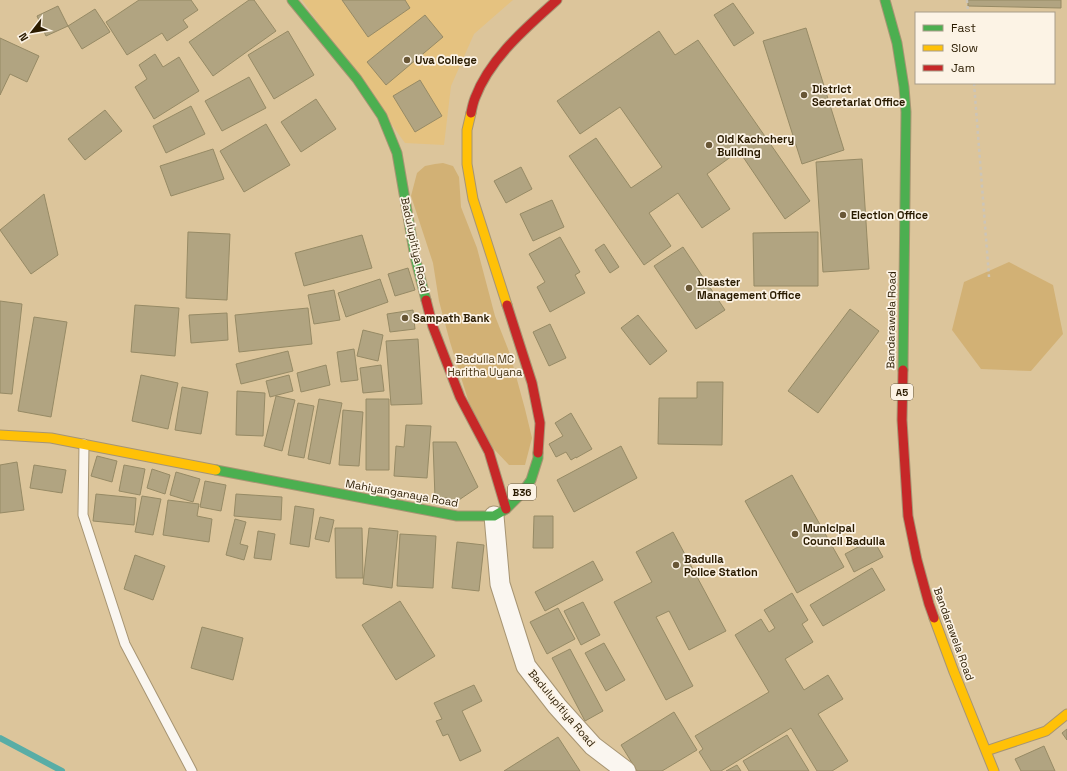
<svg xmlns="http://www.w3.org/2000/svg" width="1067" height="771" viewBox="0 0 1067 771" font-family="'Space Grotesk',sans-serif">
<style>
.built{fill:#e5c280}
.green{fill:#d2b175}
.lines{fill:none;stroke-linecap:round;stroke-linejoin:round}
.stream{stroke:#58ada6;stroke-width:6}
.building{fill:#b1a481;stroke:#968a65}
.lane-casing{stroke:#a79573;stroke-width:11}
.street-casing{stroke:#a79573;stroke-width:21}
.fast-casing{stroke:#a79573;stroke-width:11}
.slow-casing{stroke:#a79573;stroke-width:11}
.jam-casing{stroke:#a79573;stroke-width:11}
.path{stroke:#ccc5b8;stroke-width:2.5;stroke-dasharray:3 3;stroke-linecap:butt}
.lane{stroke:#faf6f0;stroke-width:9}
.street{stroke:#faf6f0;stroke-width:19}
.fast{stroke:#4caf50;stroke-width:9}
.slow{stroke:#ffc107;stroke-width:9}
.jam{stroke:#c62828;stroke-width:9}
.poi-dot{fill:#685636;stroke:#fcf3e5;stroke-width:1.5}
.labels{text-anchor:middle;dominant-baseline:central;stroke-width:3.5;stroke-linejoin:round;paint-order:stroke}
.shield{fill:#fcf3e5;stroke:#695c45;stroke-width:1}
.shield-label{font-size:10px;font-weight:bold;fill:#2a1b00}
.poi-label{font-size:11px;font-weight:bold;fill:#2a1b00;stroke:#fcf3e5;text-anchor:start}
.street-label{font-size:11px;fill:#2a1b00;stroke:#fcf3e5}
.park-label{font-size:11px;fill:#483615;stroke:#fcf3e5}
</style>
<rect width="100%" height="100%" fill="#dcc59b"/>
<!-- built -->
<path class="built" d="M 302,0 L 513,0 L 474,34 L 451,86 L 444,145 L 405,143 Z"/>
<!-- green -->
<path class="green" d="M 443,163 L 453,166 L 459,177 L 461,207 L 477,248 L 495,316 L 510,354 L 525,409 L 532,438 L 525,465 L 509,465 L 492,447 L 470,406 L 450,342 L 439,301 L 433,263 L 411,196 L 417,173 L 425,166 L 435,164 Z
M 1009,262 L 1053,285 L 1063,334 L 1031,371 L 981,369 L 952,330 L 964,282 Z"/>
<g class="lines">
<!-- stream -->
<path class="stream" d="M 0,738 L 62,771"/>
</g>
<!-- building -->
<path class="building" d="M 139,0 L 191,0 L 198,10 L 183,20 L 188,27 L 167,41 L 162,33 L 127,55 L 106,22 Z
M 249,0 L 254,0 L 276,31 L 213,76 L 189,42 Z
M 342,0 L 405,0 L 410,8 L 368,37 Z
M 968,0 L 1061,0 L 1061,8 L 968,6 Z
M 733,3 L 754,33 L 734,46 L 714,15 Z
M 58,6 L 68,26 L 46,36 L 37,16 Z
M 95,9 L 110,32 L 82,49 L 68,26 Z
M 425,15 L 443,37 L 386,85 L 367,62 Z
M 806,28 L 844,150 L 802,164 L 763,41 Z
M 288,31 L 314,75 L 274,99 L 248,55 Z
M 659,31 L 675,55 L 698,40 L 810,201 L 785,219 L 739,151 L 707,174 L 730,209 L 702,228 L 678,193 L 649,213 L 671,246 L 644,265 L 569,156 L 596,138 L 631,188 L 662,167 L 620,107 L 580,134 L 557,101 Z
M 0,38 L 39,56 L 27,82 L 10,74 L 0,95 Z
M 155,54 L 163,67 L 179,57 L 199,91 L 154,119 L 135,87 L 147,79 L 139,65 Z
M 249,77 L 266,108 L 222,131 L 205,101 Z
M 420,80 L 442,116 L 415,132 L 393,96 Z
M 316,99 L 336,129 L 301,152 L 281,122 Z
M 191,106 L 205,134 L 166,153 L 153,126 Z
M 105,110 L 122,131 L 85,160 L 68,139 Z
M 266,124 L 290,165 L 244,192 L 220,151 Z
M 213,149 L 224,179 L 171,196 L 160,166 Z
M 862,159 L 869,269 L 823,272 L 816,162 Z
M 521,167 L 532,189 L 506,203 L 494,181 Z
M 44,194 L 58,255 L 31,274 L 0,230 Z
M 552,200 L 564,227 L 533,241 L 520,214 Z
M 188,232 L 230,234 L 227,300 L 186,298 Z
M 818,232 L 818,286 L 754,286 L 753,233 Z
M 362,235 L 372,268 L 304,286 L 295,253 Z
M 560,237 L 580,272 L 575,275 L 585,293 L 550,312 L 537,287 L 545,282 L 529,254 Z
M 604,244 L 619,267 L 610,273 L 595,250 Z
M 683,247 L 725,310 L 696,329 L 654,266 Z
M 408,268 L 415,290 L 395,296 L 388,274 Z
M 380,279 L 388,302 L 346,317 L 338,293 Z
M 334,290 L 340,320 L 314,324 L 308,295 Z
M 0,301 L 22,304 L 12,394 L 0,393 Z
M 135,305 L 179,308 L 175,356 L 131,352 Z
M 308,308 L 312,344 L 239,352 L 235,315 Z
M 850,309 L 879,331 L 818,413 L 788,391 Z
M 413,310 L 415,329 L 390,332 L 387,314 Z
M 227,313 L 228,340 L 191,343 L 189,315 Z
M 638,315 L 667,351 L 650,365 L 621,328 Z
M 34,317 L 67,322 L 51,417 L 18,411 Z
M 550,324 L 566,358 L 549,366 L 533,332 Z
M 363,330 L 383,335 L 378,361 L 357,356 Z
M 418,339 L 422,404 L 391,405 L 386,341 Z
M 354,349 L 358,380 L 341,382 L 337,352 Z
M 288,351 L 293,371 L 241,384 L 236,364 Z
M 326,365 L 330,385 L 301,392 L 297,373 Z
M 381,365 L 384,391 L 363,393 L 360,368 Z
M 141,375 L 178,383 L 168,429 L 132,421 Z
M 289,375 L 293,391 L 270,397 L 266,381 Z
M 697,382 L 723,382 L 722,445 L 658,444 L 659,398 L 697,398 Z
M 182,387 L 208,392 L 201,434 L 175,430 Z
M 237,391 L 265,393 L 263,436 L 236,435 Z
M 276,396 L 295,400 L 282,451 L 264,446 Z
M 319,399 L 342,403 L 330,464 L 308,459 Z
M 366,399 L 389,399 L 389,470 L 366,470 Z
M 298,403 L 314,406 L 304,458 L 288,455 Z
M 343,410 L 363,412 L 359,466 L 339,465 Z
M 571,413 L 592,449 L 576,458 L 576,457 L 571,460 L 566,452 L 556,457 L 549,444 L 563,436 L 555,423 Z
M 406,425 L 431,426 L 427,478 L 394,476 L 396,446 L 404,447 Z
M 433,442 L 456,442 L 478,487 L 453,504 L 449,498 L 435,498 Z
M 621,446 L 637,478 L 574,512 L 557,480 Z
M 97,456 L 117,461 L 112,482 L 91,476 Z
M 17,462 L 24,510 L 0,513 L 0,465 Z
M 34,465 L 66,470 L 62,493 L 30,488 Z
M 124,465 L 145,469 L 140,495 L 119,491 Z
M 152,469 L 170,475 L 165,494 L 147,488 Z
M 176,472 L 200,479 L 193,502 L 170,495 Z
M 792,475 L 844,567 L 797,593 L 745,501 Z
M 205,481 L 226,485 L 221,511 L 200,507 Z
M 96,494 L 136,498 L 134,525 L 93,521 Z
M 236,494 L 282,497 L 281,520 L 234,516 Z
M 142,496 L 161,499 L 153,535 L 135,532 Z
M 168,500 L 199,504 L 197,516 L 212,519 L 209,542 L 163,535 Z
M 295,506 L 314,509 L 309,547 L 290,544 Z
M 534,516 L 553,516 L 553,548 L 533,548 Z
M 320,517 L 334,520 L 329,542 L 315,539 Z
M 235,519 L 246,522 L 240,544 L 248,546 L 244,560 L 226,555 Z
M 335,528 L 362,528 L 363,578 L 336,578 Z
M 369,528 L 398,531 L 392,588 L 363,584 Z
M 258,531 L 275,534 L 271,560 L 254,558 Z
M 673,532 L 726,631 L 689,650 L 669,611 L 656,617 L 693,686 L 666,700 L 614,602 L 652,582 L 636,552 Z
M 400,534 L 436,536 L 433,588 L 397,586 Z
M 873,539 L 883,557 L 854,572 L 845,554 Z
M 457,542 L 484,545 L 479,591 L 452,588 Z
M 135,555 L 165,566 L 153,600 L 124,589 Z
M 593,561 L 603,580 L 545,611 L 535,592 Z
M 872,568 L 885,590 L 823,626 L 810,605 Z
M 792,593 L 808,620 L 802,624 L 813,642 L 785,659 L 804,690 L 828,675 L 843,699 L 818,714 L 848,761 L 832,771 L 817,771 L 791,728 L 721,771 L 711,771 L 699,752 L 703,749 L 695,736 L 769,692 L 735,635 L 761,619 L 769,632 L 775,628 L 764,610 Z
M 400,601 L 435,656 L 396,680 L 362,625 Z
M 583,602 L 600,635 L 581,645 L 564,611 Z
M 558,608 L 575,639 L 547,654 L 530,622 Z
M 202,627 L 243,638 L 233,680 L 191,668 Z
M 604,643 L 625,680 L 606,691 L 585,653 Z
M 570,649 L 603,711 L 585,721 L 552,658 Z
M 474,685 L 482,701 L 462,711 L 481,751 L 460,761 L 448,734 L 443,736 L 436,721 L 442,719 L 434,703 Z
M 674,712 L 697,750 L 662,771 L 637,771 L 621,745 Z
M 1067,729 L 1067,740 L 1062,733 Z
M 787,735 L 809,771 L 749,771 L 743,761 Z
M 558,737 L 580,771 L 504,771 Z
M 1044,746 L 1055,771 L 1021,771 L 1015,759 Z
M 737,765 L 741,771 L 726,771 Z"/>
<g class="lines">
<!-- lane casing -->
<g class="lane-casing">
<path id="lane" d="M 84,444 L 83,515 L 125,644 L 192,771"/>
</g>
<!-- street casing -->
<g class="street-casing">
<path id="street" d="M 494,516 L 500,584 L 526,666 L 557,706 L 593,746 L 626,771"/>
</g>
<!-- fast casing -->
<g class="fast-casing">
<path id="fast" d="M 292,0 L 357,79 L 382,116 L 397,153 L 415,257 L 426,300
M 885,0 L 897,43 L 904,87 L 906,112 L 903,370
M 216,470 L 457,516 L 494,516 L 506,509 L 522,493 L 531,480 L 538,458 L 538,453"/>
</g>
<!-- slow casing -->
<g class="slow-casing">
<path id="slow" d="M 471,113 L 467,130 L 467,164 L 473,199 L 507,305
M 0,435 L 51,438 L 216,470
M 934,618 L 954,672 L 994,771
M 986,751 L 1046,731 L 1067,714"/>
</g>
<!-- jam casing -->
<g class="jam-casing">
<path id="jam" d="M 471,113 C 472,108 473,103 475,98 C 490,58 526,28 557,0
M 426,300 L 433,327 L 460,397 L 489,452 L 506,509
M 507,305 L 532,383 L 540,423 L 538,453
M 903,370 L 902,420 L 908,516 L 917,560 L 929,604 L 934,618"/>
</g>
<!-- path -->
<path class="path" d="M 967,0 L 968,13
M 974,83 L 989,277"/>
<!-- lane -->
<use href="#lane" class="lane"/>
<!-- street -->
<use href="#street" class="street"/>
<!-- fast -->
<use href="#fast" class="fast"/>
<!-- slow -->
<use href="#slow" class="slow"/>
<!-- jam -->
<use href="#jam" class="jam"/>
</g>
<!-- markers -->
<g class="poi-dot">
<circle cx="407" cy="60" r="4"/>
<circle cx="804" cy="95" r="4"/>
<circle cx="709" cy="145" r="4"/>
<circle cx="843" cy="215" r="4"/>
<circle cx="689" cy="288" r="4"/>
<circle cx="405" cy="318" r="4"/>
<circle cx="795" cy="534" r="4"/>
<circle cx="676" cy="565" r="4"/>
</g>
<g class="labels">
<!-- shield labels -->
<g class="shield">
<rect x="891" y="384" width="22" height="16" rx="3"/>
<rect x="508" y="484" width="28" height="16" rx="3"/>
</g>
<g class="shield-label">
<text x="902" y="392">A5</text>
<text x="522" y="492">B36</text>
</g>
<!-- poi labels -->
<g class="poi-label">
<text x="415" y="60">Uva College</text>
<text x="812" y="89">District<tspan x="812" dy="13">Secretariat Office</tspan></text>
<text x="717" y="139">Old Kachchery<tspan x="717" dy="13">Building</tspan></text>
<text x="851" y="215">Election Office</text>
<text x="697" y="282">Disaster<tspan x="697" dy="13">Management Office</tspan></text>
<text x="413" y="318">Sampath Bank</text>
<text x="803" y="528">Municipal<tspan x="803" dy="13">Council Badulla</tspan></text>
<text x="684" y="559">Badulla<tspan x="684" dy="13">Police Station</tspan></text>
</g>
<!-- street labels -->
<g class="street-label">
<text transform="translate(415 245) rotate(78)">Badulupitiya Road</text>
<text transform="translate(891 320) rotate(-89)">Bandarawela Road</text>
<text transform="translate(402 493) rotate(10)">Mahiyanganaya Road</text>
<text transform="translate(954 634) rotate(70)">Bandarawela Road</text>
<text transform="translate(562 708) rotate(50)">Badulupitiya Road</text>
</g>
<!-- park labels -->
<g class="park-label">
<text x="485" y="359">Badulla MC<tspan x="485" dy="13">Haritha Uyana</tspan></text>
</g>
</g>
<!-- legend -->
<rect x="915" y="12" width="140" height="72" fill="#fcf3e5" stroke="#a89d89"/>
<rect x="923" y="25" width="20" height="6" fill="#4caf50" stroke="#a89d89"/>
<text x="951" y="32" font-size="12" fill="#2a1b00">Fast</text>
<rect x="923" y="45" width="20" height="6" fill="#ffc107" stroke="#a89d89"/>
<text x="951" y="52" font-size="12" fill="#2a1b00">Slow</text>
<rect x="923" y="65" width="20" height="6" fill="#c62828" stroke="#a89d89"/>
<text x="951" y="72" font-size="12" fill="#2a1b00">Jam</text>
<!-- north arrow -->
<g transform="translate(32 32) rotate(239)" stroke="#fcf3e5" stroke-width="3" paint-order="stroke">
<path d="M0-3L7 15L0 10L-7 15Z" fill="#2a1b00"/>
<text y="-6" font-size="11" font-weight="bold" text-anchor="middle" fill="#2a1b00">N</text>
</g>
</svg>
